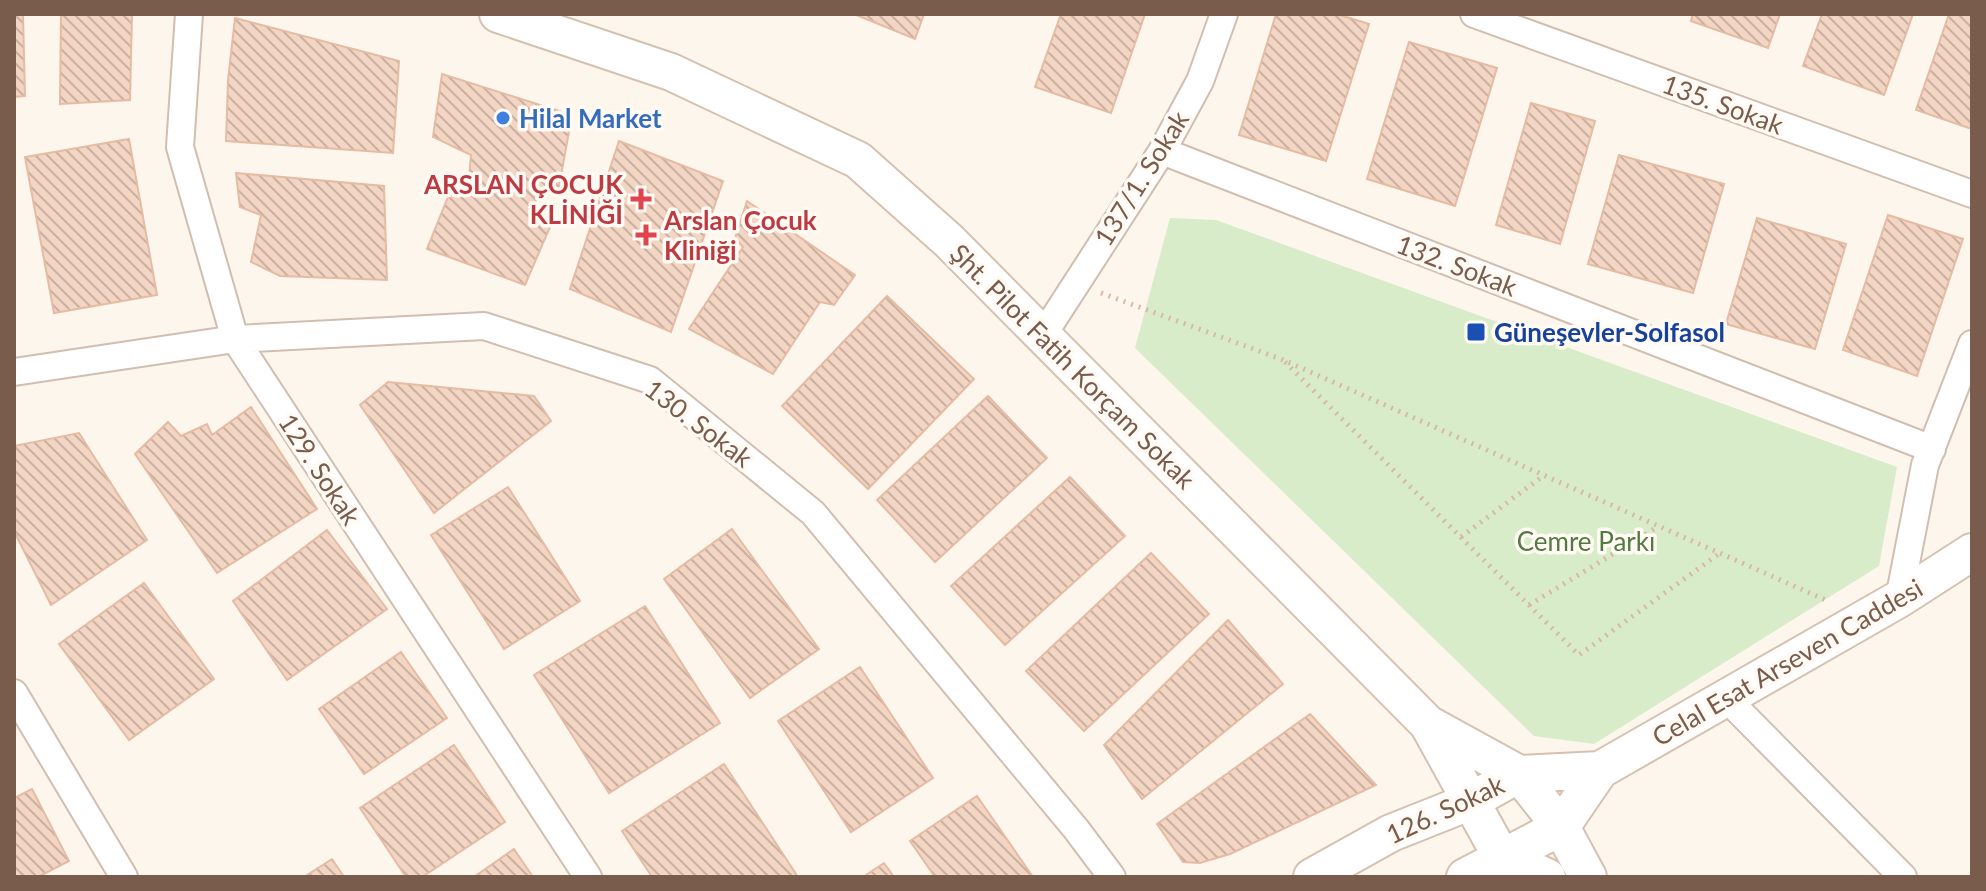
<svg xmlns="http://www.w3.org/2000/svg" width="1986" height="891" viewBox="0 0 1986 891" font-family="Lato,sans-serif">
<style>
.green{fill:#d8ecc9}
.building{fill:url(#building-back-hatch);stroke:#e6bba3;stroke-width:2}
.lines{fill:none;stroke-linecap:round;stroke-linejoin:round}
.street-casing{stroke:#d1beb0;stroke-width:30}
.secondary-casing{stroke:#d6c0b0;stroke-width:40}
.path{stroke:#d9b8a5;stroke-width:5;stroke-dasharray:2 6;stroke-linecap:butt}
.street{stroke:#fff;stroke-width:26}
.secondary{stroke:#fff;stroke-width:36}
.shop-dot{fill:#3f7fe0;stroke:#fffaf3;stroke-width:3}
.health-dot{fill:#e0444e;stroke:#fffaf3;stroke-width:3}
.transit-dot{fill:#1a4fb4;stroke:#fffaf3;stroke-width:3}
.labels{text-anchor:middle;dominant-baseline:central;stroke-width:7;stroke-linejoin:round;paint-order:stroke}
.street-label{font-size:26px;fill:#7a5c4d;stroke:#fffaf3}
.shop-label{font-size:26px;font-weight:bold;fill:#366cbe;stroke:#fffaf3;text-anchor:start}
.health-label{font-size:26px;font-weight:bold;fill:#be3a42;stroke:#fffaf3;text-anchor:end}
.transit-label{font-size:26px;font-weight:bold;fill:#164399;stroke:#fffaf3;text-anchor:start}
.park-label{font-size:26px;fill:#537a41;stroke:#fffaf3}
</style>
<defs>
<pattern id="building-back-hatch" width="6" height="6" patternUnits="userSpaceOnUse" patternTransform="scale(2)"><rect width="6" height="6" fill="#f3d5c3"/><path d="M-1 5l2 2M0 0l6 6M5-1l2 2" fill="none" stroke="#cab0a1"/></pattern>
</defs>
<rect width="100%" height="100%" fill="#fdf6ec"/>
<!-- green -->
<path class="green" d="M 1170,218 L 1216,220 L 1897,467 L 1879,566 L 1594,744 L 1534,736 L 1135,348 Z"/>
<!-- building -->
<path class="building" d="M 14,14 L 23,14 L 25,96 L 14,97 Z
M 61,14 L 132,14 L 130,100 L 60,104 Z
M 854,14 L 924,14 L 915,39 Z
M 1061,14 L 1145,14 L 1111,113 L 1035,87 Z
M 1276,14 L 1337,14 L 1369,24 L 1326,161 L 1239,135 Z
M 1693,14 L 1780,14 L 1768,48 L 1691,21 Z
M 1822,14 L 1913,14 L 1884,95 L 1803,66 Z
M 1949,14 L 1972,14 L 1972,129 L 1916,110 Z
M 235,18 L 399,61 L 393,153 L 226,141 L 228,80 Z
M 1409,42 L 1497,68 L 1455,206 L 1367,179 Z
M 442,74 L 572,115 L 558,192 L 540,189 L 532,213 L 553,220 L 525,285 L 427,249 L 456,177 L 469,177 L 471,155 L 433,137 Z
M 1531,103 L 1595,121 L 1560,244 L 1496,225 Z
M 129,139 L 157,295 L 54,313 L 25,157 Z
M 619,141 L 723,181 L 671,332 L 570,289 Z
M 1619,155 L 1724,184 L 1693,293 L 1588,264 Z
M 236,173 L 384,186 L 387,280 L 280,276 L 251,262 L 261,215 L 240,207 Z
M 747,201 L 855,275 L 834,305 L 820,302 L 773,374 L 689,329 L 743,247 L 735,238 Z
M 1888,215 L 1963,239 L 1917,376 L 1843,350 Z
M 1757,218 L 1846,244 L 1815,349 L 1726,324 Z
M 887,296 L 974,379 L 868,489 L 782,406 Z
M 388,382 L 534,396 L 551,421 L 434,513 L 360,405 Z
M 988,396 L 1047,458 L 935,562 L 877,500 Z
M 251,407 L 317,509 L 217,573 L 135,454 L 168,422 L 181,436 L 207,424 L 212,435 Z
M 79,433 L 147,540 L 51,605 L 14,531 L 14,446 Z
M 1070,477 L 1125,536 L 1005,645 L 951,586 Z
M 508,487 L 580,601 L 504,649 L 431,535 Z
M 732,529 L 819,649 L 750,698 L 664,579 Z
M 327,530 L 387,609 L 287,680 L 233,601 Z
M 1151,553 L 1209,614 L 1084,731 L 1026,671 Z
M 144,583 L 214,679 L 129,740 L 59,644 Z
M 645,606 L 720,723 L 609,793 L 534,675 Z
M 1228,620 L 1283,684 L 1142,799 L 1104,745 Z
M 401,652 L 447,718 L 364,774 L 319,709 Z
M 860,667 L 933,778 L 851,832 L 778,721 Z
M 1310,714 L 1376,785 L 1230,854 L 1200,863 L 1183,862 L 1157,824 Z
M 454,745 L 505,822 L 422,877 L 406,877 L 360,808 Z
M 724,764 L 798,877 L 652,877 L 622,831 Z
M 32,789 L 69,861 L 38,877 L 14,877 L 14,798 Z
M 977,796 L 1033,877 L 935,877 L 910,841 Z
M 514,849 L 533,877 L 474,877 Z
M 332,859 L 344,877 L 304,877 Z
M 884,863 L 894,877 L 863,877 Z"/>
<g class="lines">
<!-- street casing -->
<g class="street-casing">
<path id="street" d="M 189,14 L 180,147 L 235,339 L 588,877
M 1474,14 L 1972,194
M 1162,151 L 1932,449
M 1043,335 L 1162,151 L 1200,81 L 1224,14
M 14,372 L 235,339 L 484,326 L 650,380 L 813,513 L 1076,829 L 1112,877
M 1899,599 L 1925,465 L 1972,344
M 14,693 L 124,877
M 1726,698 L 1903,877"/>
</g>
<!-- secondary casing -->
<g class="secondary-casing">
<path id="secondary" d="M 498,14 L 671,72 L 858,160 L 949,241 L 1428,724 L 1519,774 L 1561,827 L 1588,877
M 1428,724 L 1501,856 L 1547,877
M 1312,877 L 1391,833 L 1469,802 L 1519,774 L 1600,770
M 1465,877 L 1561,827 L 1600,770 L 1899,599 L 1972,552"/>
</g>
<!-- path -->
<path class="path" d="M 1101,293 L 1281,359 L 1828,601
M 1285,362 L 1579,655 L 1720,553
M 1461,537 L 1543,476
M 1529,605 L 1659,526"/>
<!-- street -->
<use href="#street" class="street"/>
<!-- secondary -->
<use href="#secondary" class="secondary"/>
</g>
<!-- markers -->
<circle class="shop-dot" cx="503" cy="118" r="8"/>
<g class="health-dot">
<path d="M637 187h8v8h8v8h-8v8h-8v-8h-8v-8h8z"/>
<path d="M642 223h8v8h8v8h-8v8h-8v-8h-8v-8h8z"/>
</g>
<rect class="transit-dot" x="1466" y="322" width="20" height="20" rx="4"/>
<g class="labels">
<!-- street labels -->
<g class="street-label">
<text transform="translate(1723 104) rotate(20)">135. Sokak</text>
<text transform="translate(1141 178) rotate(-58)">137/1. Sokak</text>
<text transform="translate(1457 265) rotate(21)">132. Sokak</text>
<text transform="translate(1073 366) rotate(45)">Şht. Pilot Fatih Korçam Sokak</text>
<text transform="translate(699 423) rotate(37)">130. Sokak</text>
<text transform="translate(320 469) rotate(57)">129. Sokak</text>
<text transform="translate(1787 662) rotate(-30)">Celal Esat Arseven Caddesi</text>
<text transform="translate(1445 809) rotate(-25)">126. Sokak</text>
</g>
<!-- shop labels -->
<g class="shop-label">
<text x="519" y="118">Hilal Market</text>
</g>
<!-- health labels -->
<g class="health-label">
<text x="623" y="184">ARSLAN ÇOCUK<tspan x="623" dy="30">KLİNİĞİ</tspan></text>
<text x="664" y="220" text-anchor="start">Arslan Çocuk<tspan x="664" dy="30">Kliniği</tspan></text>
</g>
<!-- transit labels -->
<g class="transit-label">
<text x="1494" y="332">Güneşevler-Solfasol</text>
</g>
<!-- park labels -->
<g class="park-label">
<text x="1586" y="541">Cemre Parkı</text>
</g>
</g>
<!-- border -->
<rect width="1986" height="891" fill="none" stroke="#7a5c4d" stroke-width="32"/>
</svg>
